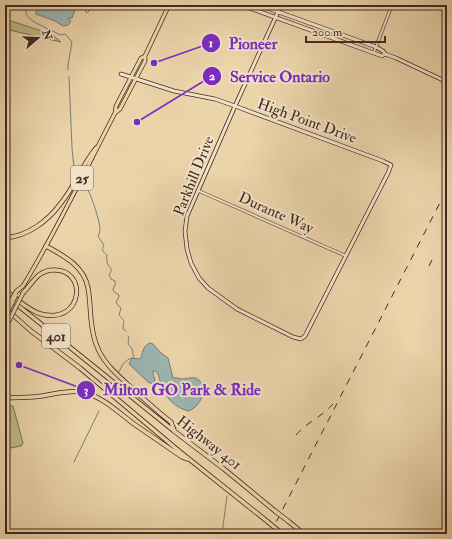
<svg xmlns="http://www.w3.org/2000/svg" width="452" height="539" viewBox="0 0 452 539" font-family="'IM FELL Double Pica',serif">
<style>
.green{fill:#bbbb86;stroke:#7e7253}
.water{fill:#9cb6b3;stroke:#787e78}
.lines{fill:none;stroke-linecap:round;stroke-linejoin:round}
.stream{stroke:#787e78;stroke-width:1}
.street-casing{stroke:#6c5442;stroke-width:3.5}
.secondary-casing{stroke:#422a20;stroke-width:4.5}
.primary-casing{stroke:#422a20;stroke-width:4.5}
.highway-casing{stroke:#422a20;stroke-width:5}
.street{stroke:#f2e2c8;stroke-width:2}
.secondary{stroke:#f2e2c8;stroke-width:3}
.primary{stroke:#ebd3aa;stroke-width:3}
.highway{stroke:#ebd3aa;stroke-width:3.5}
.rail{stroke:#422a20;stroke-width:1;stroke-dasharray:7 7;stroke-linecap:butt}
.primary-bridge-casing{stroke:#422a20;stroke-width:4.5;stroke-linecap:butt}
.highway-bridge-casing{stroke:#422a20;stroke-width:5;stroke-linecap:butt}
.primary-bridge{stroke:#ebd3aa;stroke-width:3}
.highway-bridge{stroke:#ebd3aa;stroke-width:3.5}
.labels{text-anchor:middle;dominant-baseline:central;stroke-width:4;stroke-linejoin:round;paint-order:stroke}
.shield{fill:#f2e2c8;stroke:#776152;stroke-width:1}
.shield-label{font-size:14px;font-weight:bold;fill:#422a20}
.street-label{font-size:15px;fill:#422a20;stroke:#f2e2c8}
.leader{fill:none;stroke:#7b2cbf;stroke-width:1.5}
.callout-dot{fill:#7b2cbf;stroke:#f2e2c8;stroke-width:1.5}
.mark-label{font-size:12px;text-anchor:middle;font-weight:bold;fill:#fff}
.callout-label{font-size:16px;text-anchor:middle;font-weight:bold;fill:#7b2cbf;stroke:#f2e2c8;stroke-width:4;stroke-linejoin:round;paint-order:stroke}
</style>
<rect width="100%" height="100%" fill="#ebd3aa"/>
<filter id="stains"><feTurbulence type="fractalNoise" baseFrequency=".005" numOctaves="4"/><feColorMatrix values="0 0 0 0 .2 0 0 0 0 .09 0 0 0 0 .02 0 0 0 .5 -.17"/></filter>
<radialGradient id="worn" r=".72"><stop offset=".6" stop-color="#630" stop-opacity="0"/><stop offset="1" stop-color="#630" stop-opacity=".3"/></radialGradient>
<!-- green -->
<path class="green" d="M 5,19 L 51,34 L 61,42 L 5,29 Z
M 5,405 L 13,406 L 23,443 L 21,446 L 5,449 Z"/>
<!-- water -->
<path class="water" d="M 39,5 L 76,5 L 76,7 L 72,18 L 69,18 L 68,19 L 71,21 L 68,25 L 63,26 L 55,21 L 36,14 L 36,10 Z
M 150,343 L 153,344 L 161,353 L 168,358 L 173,378 C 177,377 179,379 183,379 C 187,379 190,377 195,378 C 207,382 204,398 197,405 C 195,408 192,409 189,411 C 175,408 166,398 161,385 C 159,380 160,374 155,371 L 153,371 L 153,374 L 155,380 L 153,384 L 148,382 L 129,364 L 132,358 L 139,359 L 141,358 C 143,351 143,346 150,343 Z"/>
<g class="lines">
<!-- stream -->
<path class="stream" d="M 27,5 L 26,14 C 31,22 39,24 48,29 C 52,30 56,33 60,35 L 65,34 L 72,42 L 68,65 L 68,70
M 69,77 L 72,148 L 74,168
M 88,190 C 92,197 100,222 100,229 C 100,231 99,235 98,236 L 104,245 C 101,250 103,252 107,255 C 107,257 106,259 107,261 C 107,268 115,267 109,275 L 111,279 L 115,281 L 115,285 L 113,289 L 114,292 L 119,295 L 119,297 L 116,302 L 117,304 L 121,308 L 119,315 C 127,324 123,318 123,329 L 126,331
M 128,336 L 129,338 C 127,346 129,344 132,349 C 133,351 133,356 134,358
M 119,372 C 122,365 125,360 132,358
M 74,462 L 99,411
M 222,534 L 227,496"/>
<!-- street casing -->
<g class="street-casing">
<path id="street" d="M 87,11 L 88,5
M 278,12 L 281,5
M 374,52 L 392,5
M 199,191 L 346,256"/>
</g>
<!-- secondary casing -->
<g class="secondary-casing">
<path id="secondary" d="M 241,5 L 382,56 L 385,54
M 259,5 L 376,47 L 383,51 L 385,54 L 396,58 L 447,82
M 121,74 L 174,91 L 215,99 L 235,106 L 383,161 L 391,165 L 388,173 L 305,336 L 301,339 L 293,337 L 237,309 L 208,288 L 199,278 L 191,263 L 187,249 L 185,231 L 187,216 L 235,106 L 278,12"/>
</g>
<!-- primary casing -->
<g class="primary-casing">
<path id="primary" d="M 115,113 L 120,109 L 145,61 L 145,56 L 169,5
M 19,289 L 23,286 C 57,230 85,171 115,113 L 116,106 L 141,58 L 145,56"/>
</g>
<!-- highway casing -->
<g class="highway-casing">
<path id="highway" d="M 5,238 C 28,236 48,221 61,203 C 75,186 82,165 96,148
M 46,246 C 64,256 84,266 88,288 C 90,298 90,309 91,319 C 92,330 94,341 99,351 C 107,367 121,378 134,390 C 146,401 158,412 171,422 L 174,430
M 5,291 C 18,299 27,310 41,314 C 84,325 88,268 53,270 C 49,270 43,272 39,275 C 34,279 28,288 23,293
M 5,295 L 174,431 L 224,469 L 275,511
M 5,308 L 31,331 L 80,368 L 142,420 L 179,451 L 268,522
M 5,398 C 17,397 30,398 42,396 C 55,394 68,390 82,392 C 102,396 118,412 134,424 C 150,435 166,446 182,457 L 187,459
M 288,521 L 304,534"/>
</g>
<!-- street -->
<use href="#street" class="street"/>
<!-- secondary -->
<use href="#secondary" class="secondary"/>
<!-- primary -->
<use href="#primary" class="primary"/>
<!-- highway -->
<use href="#highway" class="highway"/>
<!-- rail -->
<path class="rail" d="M 429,266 L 432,260
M 296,435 C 307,422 323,416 333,404
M 270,534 L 447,189"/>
<!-- primary-bridge casing -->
<g class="primary-bridge-casing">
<path id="primary-bridge" d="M 5,318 L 16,295
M 7,325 L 23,293"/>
</g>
<!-- highway-bridge casing -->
<g class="highway-bridge-casing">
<path id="highway-bridge" d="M 5,312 L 16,292 L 19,289
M 275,511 L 288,521
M 268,522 L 280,532"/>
</g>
<!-- primary-bridge -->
<use href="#primary-bridge" class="primary-bridge"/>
<!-- highway-bridge -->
<use href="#highway-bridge" class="highway-bridge"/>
</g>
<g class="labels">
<!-- shield labels -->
<g class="shield">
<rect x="71" y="166" width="22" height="24" rx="3"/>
<rect x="42" y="324" width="28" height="24" rx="3"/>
</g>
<g class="shield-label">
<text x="82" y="178">25</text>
<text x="56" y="336">401</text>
</g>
<!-- street labels -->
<g class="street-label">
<text transform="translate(307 121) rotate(20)">High Point Drive</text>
<text transform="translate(194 176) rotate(-68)">Parkhill Drive</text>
<text transform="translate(276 213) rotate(24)">Durante Way</text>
<text transform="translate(209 443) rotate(38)">Highway 401</text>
</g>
</g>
<!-- callouts -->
<path class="leader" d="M154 63L211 43M137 122L212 76M19 365L86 390"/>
<g class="callout-dot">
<circle cx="154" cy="63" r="4"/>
<circle cx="137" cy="122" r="4"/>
<circle cx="19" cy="365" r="4"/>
<circle cx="211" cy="43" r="10"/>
<circle cx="212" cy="76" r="10"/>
<circle cx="86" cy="390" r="10"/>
</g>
<g class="mark-label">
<text x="211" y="47">1</text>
<text x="212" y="80">2</text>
<text x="86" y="394">3</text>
</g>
<g class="callout-label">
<text x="253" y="49">Pioneer</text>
<text x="280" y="82">Service Ontario</text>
<text x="182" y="395">Milton GO Park &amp; Ride</text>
</g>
<!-- margin -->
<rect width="452" height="539" fill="none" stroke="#ebd3aa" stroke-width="20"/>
<rect x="6" y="6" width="440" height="527" fill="none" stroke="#422a20" stroke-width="2"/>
<rect x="10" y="10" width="432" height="519" fill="none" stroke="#422a20"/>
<!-- north arrow -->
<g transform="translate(38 38) rotate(71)" stroke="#f2e2c8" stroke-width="3" paint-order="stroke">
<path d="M0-3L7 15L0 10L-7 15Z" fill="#422a20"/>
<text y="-6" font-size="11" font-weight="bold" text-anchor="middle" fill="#422a20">N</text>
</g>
<!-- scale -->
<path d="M306 36v6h79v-6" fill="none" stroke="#422a20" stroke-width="2"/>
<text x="312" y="36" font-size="12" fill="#422a20" stroke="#f2e2c8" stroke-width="3" paint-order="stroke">200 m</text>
<rect width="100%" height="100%" filter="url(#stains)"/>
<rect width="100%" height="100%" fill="url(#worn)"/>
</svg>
